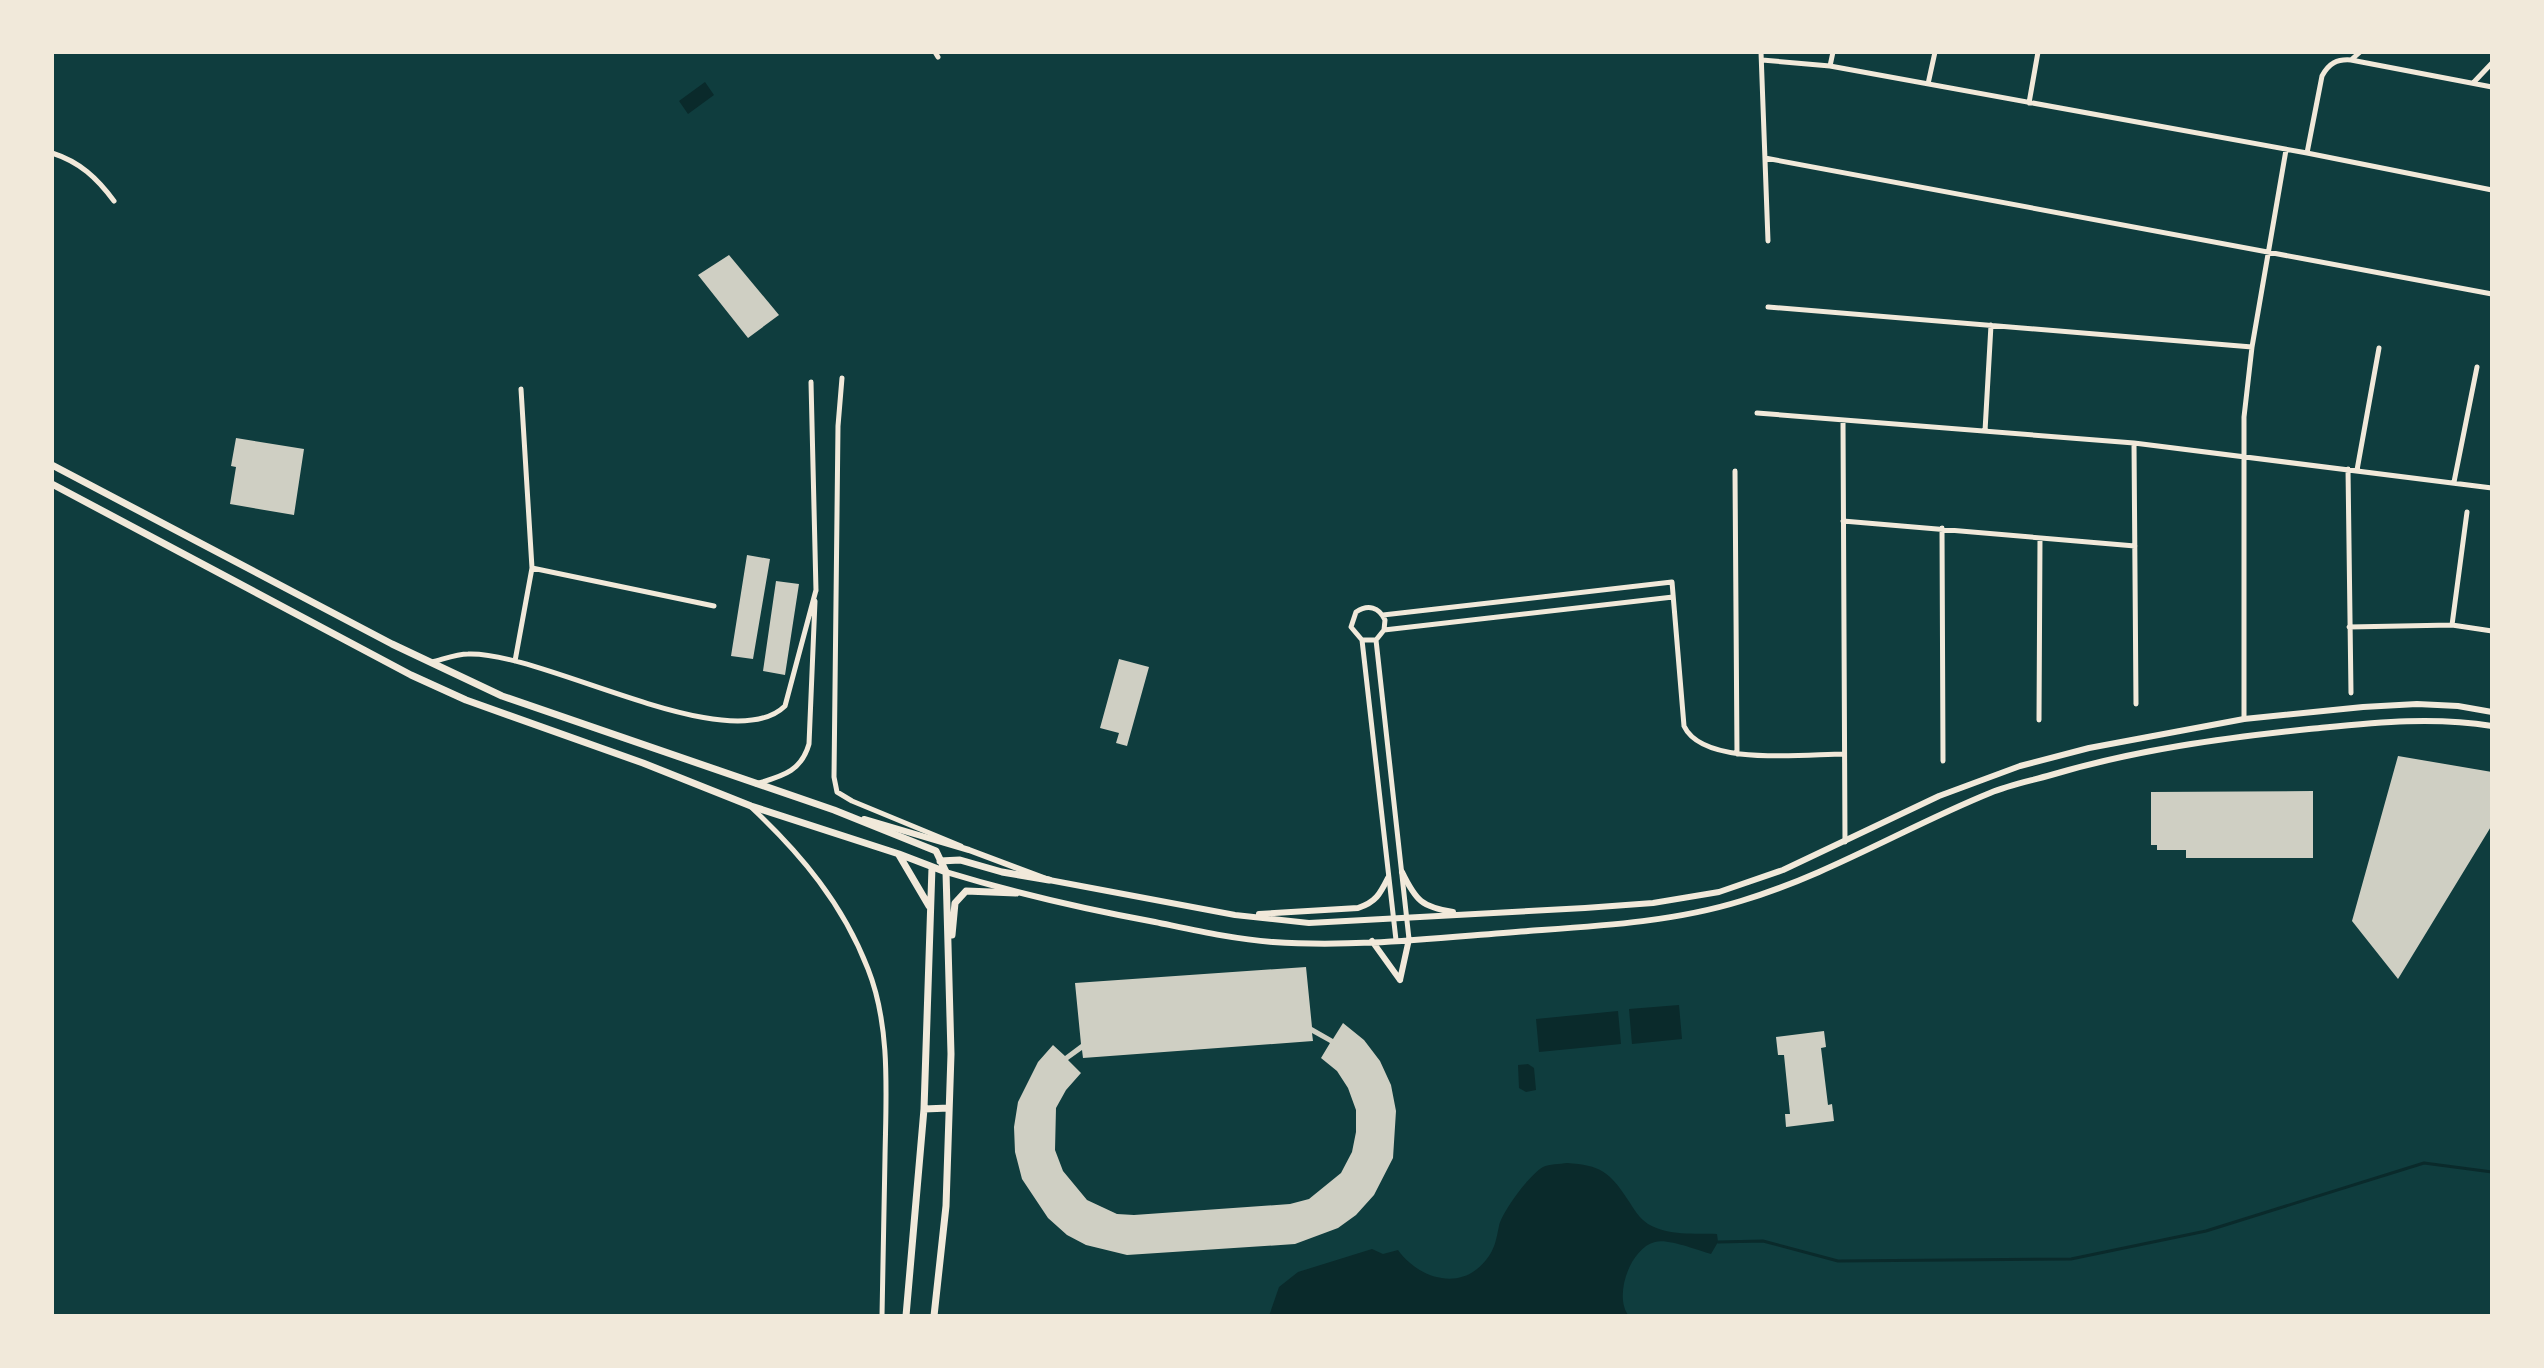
<svg xmlns="http://www.w3.org/2000/svg" width="2544" height="1368" viewBox="0 0 2544 1368" font-family="Montserrat,sans-serif">
<style>
.water{fill:#0a2a2b}
.lines{fill:none;stroke-linecap:round;stroke-linejoin:round}
.stream{stroke:#0a2a2b;stroke-width:3}
.building{fill:#cfcfc3;fill-rule:evenodd}
.minor{stroke:#f1e9da;stroke-width:5}
.tertiary{stroke:#f1e9da;stroke-width:6}
.secondary{stroke:#f1e9da;stroke-width:7}
</style>
<rect width="100%" height="100%" fill="#0f3d3e"/>
<!-- water -->
<path class="water" d="M 705,82 L 714,95 L 688,114 L 679,101 Z
M 1679,1005 L 1682,1039 L 1632,1044 L 1629,1009 Z
M 1618,1011 L 1621,1044 L 1539,1052 L 1536,1019 Z
M 1528,1064 L 1534,1068 L 1536,1090 L 1526,1092 L 1519,1088 L 1518,1065 Z
M 1567,1163 C 1600,1165 1610,1172 1628,1200 C 1634,1209 1639,1218 1648,1224 C 1668,1236 1695,1233 1717,1234 L 1718,1242 L 1711,1254 C 1697,1250 1667,1238 1655,1242 C 1630,1248 1613,1297 1629,1316 L 1269,1316 L 1279,1287 L 1298,1272 L 1372,1249 L 1383,1254 L 1398,1250 C 1419,1279 1461,1292 1486,1260 C 1495,1249 1496,1240 1499,1226 C 1502,1212 1530,1174 1543,1167 C 1549,1164 1560,1164 1567,1163 Z"/>
<g class="lines">
<!-- stream -->
<path class="stream" d="M 1718,1242 L 1763,1241 L 1838,1261 L 2071,1259 L 2206,1231 L 2424,1163 L 2492,1172"/>
</g>
<!-- building -->
<path class="building" d="M 729,255 L 779,315 L 748,338 L 698,275 Z
M 236,438 L 304,449 L 294,515 L 230,504 L 236,467 L 231,466 Z
M 747,555 L 770,559 L 753,659 L 731,656 Z
M 776,581 L 799,584 L 785,675 L 763,671 Z
M 1119,659 L 1149,667 L 1127,746 L 1116,743 L 1119,733 L 1100,728 Z
M 2398,756 L 2492,772 L 2492,825 L 2398,979 L 2352,921 Z
M 2313,791 L 2313,858 L 2186,858 L 2186,850 L 2157,850 L 2157,845 L 2151,845 L 2151,792 Z
M 1306,967 L 1312,1027 L 1333,1039 L 1343,1023 L 1364,1040 L 1380,1061 L 1391,1085 L 1396,1111 L 1393,1158 L 1374,1195 L 1356,1215 L 1338,1228 L 1295,1244 L 1127,1255 L 1086,1245 L 1067,1235 L 1048,1218 L 1022,1179 L 1015,1152 L 1014,1127 L 1018,1102 L 1038,1062 L 1053,1045 L 1065,1056 L 1081,1044 L 1075,983 ZM 1312,1033 L 1330,1043 L 1321,1058 L 1337,1071 L 1348,1088 L 1356,1110 L 1356,1132 L 1352,1152 L 1341,1173 L 1309,1199 L 1290,1204 L 1134,1215 L 1117,1214 L 1087,1200 L 1063,1171 L 1055,1150 L 1056,1108 L 1066,1090 L 1081,1073 L 1068,1060 L 1082,1050 L 1083,1058 L 1313,1041 Z
M 1824,1031 L 1826,1047 L 1821,1048 L 1828,1105 L 1832,1104 L 1834,1121 L 1786,1127 L 1785,1114 L 1790,1114 L 1784,1055 L 1778,1055 L 1776,1037 Z"/>
<g class="lines">
<!-- minor -->
<path class="minor" d="M 935,52 L 938,57
M 1761,52 L 1768,241
M 1762,60 L 1830,66 L 2307,153 L 2492,190
M 2351,60 L 2492,87
M 1830,66 L 1833,52
M 2474,82 L 2492,63
M 1928,84 L 1935,52
M 2029,103 L 2038,52
M 52,153 C 80,162 97,178 114,201
M 2307,153 L 2322,76 C 2329,63 2337,59 2351,60 L 2360,52
M 1765,158 L 2492,294
M 1768,307 L 2252,347
M 842,378 L 838,426 L 834,777 L 837,792 L 852,801 L 961,846
M 811,382 L 816,591
M 1757,413 L 2134,443 L 2492,488
M 1843,420 L 1845,842
M 1985,431 L 1991,325
M 2134,443 L 2136,704
M 2348,469 L 2351,693
M 2357,470 L 2379,348
M 1735,471 L 1737,754
M 2454,482 L 2477,367
M 1843,521 L 2135,546
M 1942,528 L 1943,761
M 532,568 L 714,606
M 1383,615 L 1672,582 L 1684,726 C 1703,767 1805,754 1844,754
M 2452,625 L 2467,512
M 2349,627 L 2452,625 L 2492,631
M 1384,630 L 1673,597
M 1362,640 L 1376,640 L 1384,630 L 1385,620 C 1379,607 1368,604 1356,612 L 1351,627 L 1362,640 L 1396,940
M 1376,640 L 1409,939
M 515,661 L 532,568 L 521,389
M 432,662 C 444,659 457,654 468,654 C 542,651 730,760 785,706 L 816,590
M 2244,719 L 2244,417 L 2252,347 L 2286,150
M 2039,720 L 2040,538
M 756,784 C 782,776 801,772 809,744 L 815,601
M 751,807 C 801,854 843,904 868,969 C 891,1027 886,1095 885,1157 C 884,1210 883,1263 882,1316"/>
<!-- tertiary -->
<path class="tertiary" d="M 864,819 L 969,850 L 1049,880 L 1235,915 L 1309,923 L 1585,908 L 1653,903 L 1719,892 L 1783,870 L 1939,796 L 2020,766 L 2089,748 L 2244,719 L 2363,707 L 2417,704 L 2458,706 L 2492,712
M 946,872 C 1015,893 1084,909 1155,922 C 1194,930 1233,939 1273,942 C 1357,948 1444,937 1528,931 C 1599,926 1673,922 1741,901 C 1828,875 1906,827 1990,793 C 2009,785 2030,781 2051,775 C 2135,750 2222,738 2309,729 C 2371,723 2430,716 2492,726
M 1402,872 C 1416,901 1422,907 1453,912
M 1259,914 L 1358,908 C 1376,902 1380,894 1388,878
M 1372,941 L 1400,980
M 1400,980 L 1409,939"/>
<!-- secondary -->
<path class="secondary" d="M 52,465 L 392,644 L 502,696 L 834,810 L 936,851 L 946,872 L 951,1054 L 946,1206 L 934,1316
M 52,484 L 411,675 L 466,700 L 643,763 L 751,806 L 899,854 L 946,872
M 899,855 L 929,906
M 940,861 L 960,860 L 1002,872 L 1049,880
M 952,935 L 955,903 L 966,891 L 1016,893
M 924,1109 L 949,1108
M 906,1316 L 924,1109 L 932,867"/>
</g>
<!-- border -->
<rect width="2544" height="1368" fill="none" stroke="#f1e9da" stroke-width="108"/>
</svg>
